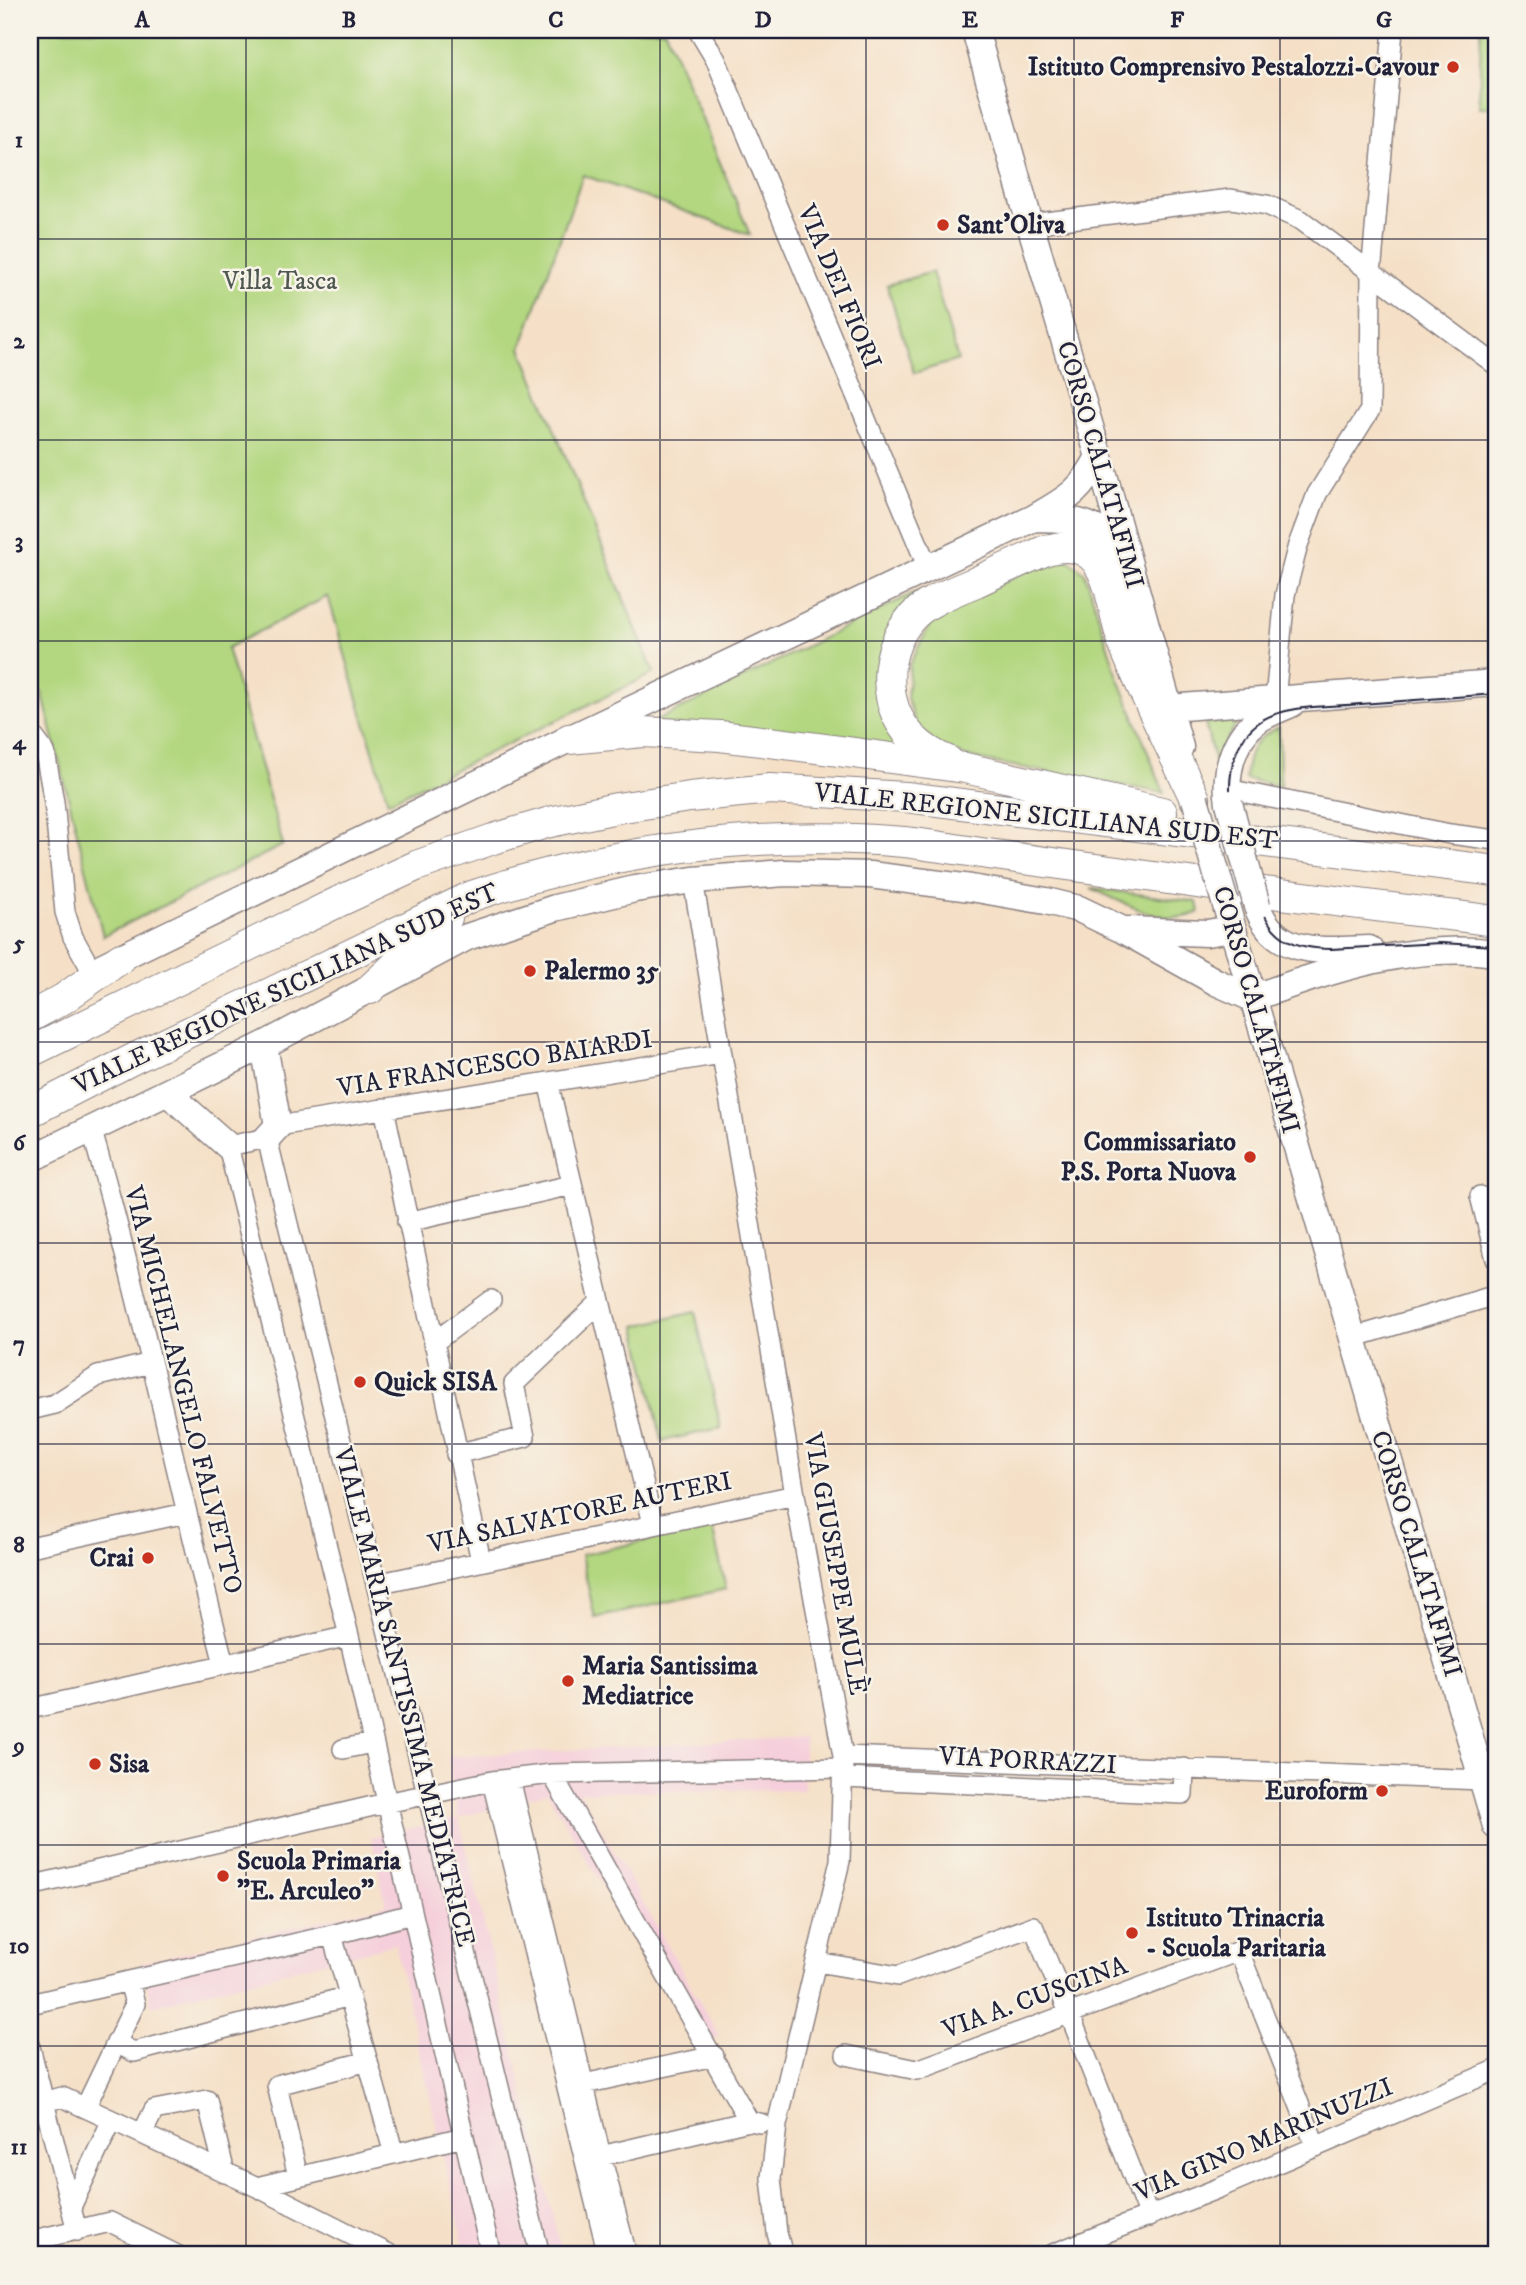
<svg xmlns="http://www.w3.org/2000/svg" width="1526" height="2285" viewBox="0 0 1526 2285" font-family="'IM FELL DW Pica',serif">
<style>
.built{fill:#f5cfdb}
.green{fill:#b3d780;stroke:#6a7c5e;stroke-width:2}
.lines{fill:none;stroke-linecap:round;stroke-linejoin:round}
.street-casing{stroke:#8c8181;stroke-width:22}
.secondary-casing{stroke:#8c8181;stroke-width:29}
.primary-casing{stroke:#8c8181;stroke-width:32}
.street{stroke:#fff;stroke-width:19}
.secondary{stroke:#fff;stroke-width:26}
.primary{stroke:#fff;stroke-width:30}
.tram{stroke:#22223b;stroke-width:2}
.secondary-bridge-casing{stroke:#8c8181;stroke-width:29;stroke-linecap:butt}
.secondary-bridge{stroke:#fff;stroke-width:26}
.grid{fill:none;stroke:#22223b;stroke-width:2;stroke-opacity:0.55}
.poi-dot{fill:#c8321e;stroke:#f7f3e8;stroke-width:2.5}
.labels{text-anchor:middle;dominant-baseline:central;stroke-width:5;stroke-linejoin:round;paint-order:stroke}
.poi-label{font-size:26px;font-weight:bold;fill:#22223b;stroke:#f7f3e8;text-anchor:start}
.park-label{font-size:26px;fill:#4e5850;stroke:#f7f3e8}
.street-label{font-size:26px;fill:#22223b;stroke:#f7f3e8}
.neatline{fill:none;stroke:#22223b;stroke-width:2.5}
.grid-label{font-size:23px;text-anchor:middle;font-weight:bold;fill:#22223b}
</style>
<rect width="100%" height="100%" fill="#f7f3e8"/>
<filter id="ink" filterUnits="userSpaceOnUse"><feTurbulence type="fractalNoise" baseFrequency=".0143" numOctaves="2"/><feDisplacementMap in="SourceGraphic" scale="14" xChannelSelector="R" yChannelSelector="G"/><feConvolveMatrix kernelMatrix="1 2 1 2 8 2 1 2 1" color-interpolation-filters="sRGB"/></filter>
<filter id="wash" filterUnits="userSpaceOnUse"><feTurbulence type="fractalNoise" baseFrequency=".00686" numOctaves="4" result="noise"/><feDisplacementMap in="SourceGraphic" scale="28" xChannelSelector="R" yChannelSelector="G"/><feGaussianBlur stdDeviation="1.57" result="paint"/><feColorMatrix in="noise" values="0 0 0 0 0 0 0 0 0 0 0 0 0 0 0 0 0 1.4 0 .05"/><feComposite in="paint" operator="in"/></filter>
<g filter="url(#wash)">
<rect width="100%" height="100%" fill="#f5e0c7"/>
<!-- built -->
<path class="built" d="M 804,1737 L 804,1790 L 580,1792 L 719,2036 L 699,2048 L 547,1792 L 459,1818 L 562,2255 L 466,2255 L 395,1944 L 152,2006 L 142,1963 L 386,1905 L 371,1837 L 458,1818 L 448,1757 Z"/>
<!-- green -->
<path class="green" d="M 30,30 L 665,30 L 750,235 L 583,175 L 521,348 L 654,673 L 388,802 L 328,596 L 227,648 L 283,845 L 103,936 L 42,692 L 30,681 Z
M 1481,30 L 1496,30 L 1496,107 L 1479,107 Z
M 932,272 L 958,360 L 914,373 L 887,285 Z
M 1069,560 L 1085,573 L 1115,669 L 1164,793 L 980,760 L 937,748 L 916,725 L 907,698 L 910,663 L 933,619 L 1043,562 Z
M 922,589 L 896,614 L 901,748 L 652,723 Z
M 1242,718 C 1227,735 1220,749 1217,771 L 1205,723 Z
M 1279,727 L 1280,786 L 1245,779 C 1248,751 1252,739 1279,727 Z
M 1091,888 L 1197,902 L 1199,912 C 1165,929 1123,902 1091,888 Z
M 695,1312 L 721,1428 L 662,1441 L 636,1326 Z
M 712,1526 L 726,1589 L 595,1618 L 581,1555 Z"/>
</g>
<g filter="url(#ink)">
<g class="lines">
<!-- street casing -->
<g class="street-casing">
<path id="street" d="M 698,30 L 716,60 L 928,568
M 1030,224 L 1231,199 L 1267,205 L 1301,220 L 1496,365
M 1275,700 L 1285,595 L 1298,545 L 1317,494 L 1370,410 L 1371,274 L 1393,30
M 30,732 L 45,752 L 54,802 L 65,912 L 73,937 L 92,971
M 1227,789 L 1450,834 L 1496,840
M 693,880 L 795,1495 L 843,1756 L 840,1861 L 777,2125 L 771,2178 L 777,2233 L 783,2255
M 548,1082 L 653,1524
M 384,1108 L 481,1561
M 278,1126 L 721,1054
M 91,1128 C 142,1305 178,1486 224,1664
M 1480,1196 L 1496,1259
M 407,1222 L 572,1185
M 1352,1338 L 1496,1295
M 433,1343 L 491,1300
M 30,1410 L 55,1404 L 98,1376 L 151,1363
M 456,1454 L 525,1437 L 514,1384 L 600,1302
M 30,1547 L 186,1513
M 376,1584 L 795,1495
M 30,1709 L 349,1636
M 343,1749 L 372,1743
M 843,1756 L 1483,1780
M 552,1774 L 749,2121
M 844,1778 L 1183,1794 L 1184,1768
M 510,1779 L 601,2156 L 627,2255
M 492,1781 L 608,2255
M 30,1886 L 386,1803 L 492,1781 L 552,1774 L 843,1768
M 332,1935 L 394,2154
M 817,1962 L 898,1976 L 1033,1926 L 1070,2015 L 1149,2217
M 129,1981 L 332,1935 L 412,1914
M 30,2004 L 129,1981 L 135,2004 L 85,2108
M 116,2043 L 134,2052 L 350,1996
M 30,2047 L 77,2231
M 846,2055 L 917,2070 L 1239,1951 L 1316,2147
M 584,2084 L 714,2056
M 44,2102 L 62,2097 L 257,2187 L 391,2255
M 142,2134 L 154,2110 L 207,2100 L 225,2173
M 601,2156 L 749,2121 L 760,2123
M 298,2177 L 277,2085 L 368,2061
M 257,2187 L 463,2137
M 71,2207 L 112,2120
M 30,2241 L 110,2222 L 177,2255
M 491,2255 L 349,1636 L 228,1146 L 267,1138 L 540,2255
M 1050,2255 L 1219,2188 L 1496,2070"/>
</g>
<!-- secondary casing -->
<g class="secondary-casing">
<path id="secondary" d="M 975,30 L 1030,224 L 1099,457 L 1180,747
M 1034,518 C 1056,518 1084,519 1103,533 C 1112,539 1119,549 1126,556
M 1169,708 L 1496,683
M 1229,803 C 1224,774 1232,741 1256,721 C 1266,714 1280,709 1291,704
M 1225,902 L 1496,1826
M 1257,906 C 1275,958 1324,950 1369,949
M 1128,930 L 1207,933 L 1232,929
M 103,966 L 569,739 L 1034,518 C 1068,498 1080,493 1099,457
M 1252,998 C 1332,970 1410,942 1496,953
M 264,1045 L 278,1126 L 267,1138
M 168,1093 L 228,1146
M 30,1159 L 264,1045 L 467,937 L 555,908 L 635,889 L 693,880 L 785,873 L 870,875 L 971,888 L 1046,901 L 1079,909 L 1123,930 L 1216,982 L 1252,998"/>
</g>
<!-- primary casing -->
<g class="primary-casing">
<path id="primary" d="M 569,739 L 643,732 L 720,736 L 817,748 L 965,768 L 1162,812
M 948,761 C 920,750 897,728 891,697 C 884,661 898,620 932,602 C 946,594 961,588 976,582 C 999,571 1021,561 1044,551 C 1062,545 1084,544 1097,562 C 1114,586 1114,622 1125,648 C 1146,699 1172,749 1195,799
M 370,989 L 447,918
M 30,1017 L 63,999 L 121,958
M 30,1052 L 340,901 L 416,866 L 493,839 L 550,822 L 617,808 L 690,797 L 770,789 L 906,797 L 1496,871
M 30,1112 L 135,1058 L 472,896 C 609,850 759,829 904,842 C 932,845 960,850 988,854 C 1046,862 1103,870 1161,878 C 1272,894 1384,907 1496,921"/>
</g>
<!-- street -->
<use href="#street" class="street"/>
<!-- secondary -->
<use href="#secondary" class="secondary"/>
<!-- primary -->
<use href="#primary" class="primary"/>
<!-- tram -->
<path class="tram" d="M 1496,694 C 1451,697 1406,701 1361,704 C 1332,707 1286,704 1261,721 C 1235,738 1227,773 1231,803 C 1237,826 1243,849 1250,872 C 1264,922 1272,948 1331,949 L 1440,943 L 1496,946"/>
<!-- secondary-bridge casing -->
<g class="secondary-bridge-casing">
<path id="secondary-bridge" d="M 1195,799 L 1225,902
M 1229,803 L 1257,906"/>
</g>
<!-- secondary-bridge -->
<use href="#secondary-bridge" class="secondary-bridge"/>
</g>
</g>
<!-- grid -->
<path class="grid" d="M 246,30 L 246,2255M 452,30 L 452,2255M 660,30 L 660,2255M 866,30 L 866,2255M 1074,30 L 1074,2255M 1280,30 L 1280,2255M 30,239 L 1496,239M 30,440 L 1496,440M 30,641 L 1496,641M 30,841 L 1496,841M 30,1042 L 1496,1042M 30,1243 L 1496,1243M 30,1444 L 1496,1444M 30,1644 L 1496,1644M 30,1845 L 1496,1845M 30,2046 L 1496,2046"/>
<!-- markers -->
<g class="poi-dot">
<circle cx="1453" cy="67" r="7"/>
<circle cx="943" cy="225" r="7"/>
<circle cx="530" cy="971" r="7"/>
<circle cx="1250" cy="1157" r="7"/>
<circle cx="360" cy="1382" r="7"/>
<circle cx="148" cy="1558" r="7"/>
<circle cx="568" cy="1681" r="7"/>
<circle cx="95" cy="1764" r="7"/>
<circle cx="1382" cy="1791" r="7"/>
<circle cx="223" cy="1876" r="7"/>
<circle cx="1132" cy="1933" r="7"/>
</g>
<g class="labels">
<!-- poi labels -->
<g class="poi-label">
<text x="1439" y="67" text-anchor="end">Istituto Comprensivo Pestalozzi-Cavour</text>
<text x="957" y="225">Sant'Oliva</text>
<text x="544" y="971">Palermo 35</text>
<text x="1236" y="1142" text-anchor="end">Commissariato<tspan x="1236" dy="30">P.S. Porta Nuova</tspan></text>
<text x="374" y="1382">Quick SISA</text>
<text x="134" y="1558" text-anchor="end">Crai</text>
<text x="582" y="1666">Maria Santissima<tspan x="582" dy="30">Mediatrice</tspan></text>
<text x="109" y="1764">Sisa</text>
<text x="1368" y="1791" text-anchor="end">Euroform</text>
<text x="237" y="1861">Scuola Primaria<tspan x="237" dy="30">"E. Arculeo"</tspan></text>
<text x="1146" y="1918">Istituto Trinacria<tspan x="1146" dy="30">- Scuola Paritaria</tspan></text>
</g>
<!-- park labels -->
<g class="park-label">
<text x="280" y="281">Villa Tasca</text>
</g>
<!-- street labels -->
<g class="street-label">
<text transform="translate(839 287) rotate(67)">VIA DEI FIORI</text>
<text transform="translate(1100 465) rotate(74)">CORSO CALATAFIMI</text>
<text transform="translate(1046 817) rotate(6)">VIALE REGIONE SICILIANA SUD EST</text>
<text transform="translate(286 989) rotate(-25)">VIALE REGIONE SICILIANA SUD EST</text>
<text transform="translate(1256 1010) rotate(74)">CORSO CALATAFIMI</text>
<text transform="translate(495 1064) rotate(-9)">VIA FRANCESCO BAIARDI</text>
<text transform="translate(183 1390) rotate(76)">VIA MICHELANGELO FALVETTO</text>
<text transform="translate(580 1513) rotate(-12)">VIA SALVATORE AUTERI</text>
<text transform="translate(1416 1554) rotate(73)">CORSO CALATAFIMI</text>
<text transform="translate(835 1564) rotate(80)">VIA GIUSEPPE MULÈ</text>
<text transform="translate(404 1697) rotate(76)">VIALE MARIA SANTISSIMA MEDIATRICE</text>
<text transform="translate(1028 1761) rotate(3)">VIA PORRAZZI</text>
<text transform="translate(1035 1998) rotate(-20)">VIA A. CUSCINA</text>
<text transform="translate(1264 2140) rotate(-23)">VIA GINO MARINUZZI</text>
</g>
</g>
<!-- margin -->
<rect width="1526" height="2285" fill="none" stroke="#f7f3e8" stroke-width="77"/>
<rect x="38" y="38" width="1450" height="2208" class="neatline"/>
<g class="grid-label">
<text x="142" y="27">A</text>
<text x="349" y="27">B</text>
<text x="556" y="27">C</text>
<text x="763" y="27">D</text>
<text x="970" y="27">E</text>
<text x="1177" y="27">F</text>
<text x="1384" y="27">G</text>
<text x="19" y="147">1</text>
<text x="19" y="348">2</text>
<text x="19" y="548">3</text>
<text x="19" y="749">4</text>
<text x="19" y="950">5</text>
<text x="19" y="1150">6</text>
<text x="19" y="1351">7</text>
<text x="19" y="1552">8</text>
<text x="19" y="1753">9</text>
<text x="19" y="1953">10</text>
<text x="19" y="2154">11</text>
</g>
</svg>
